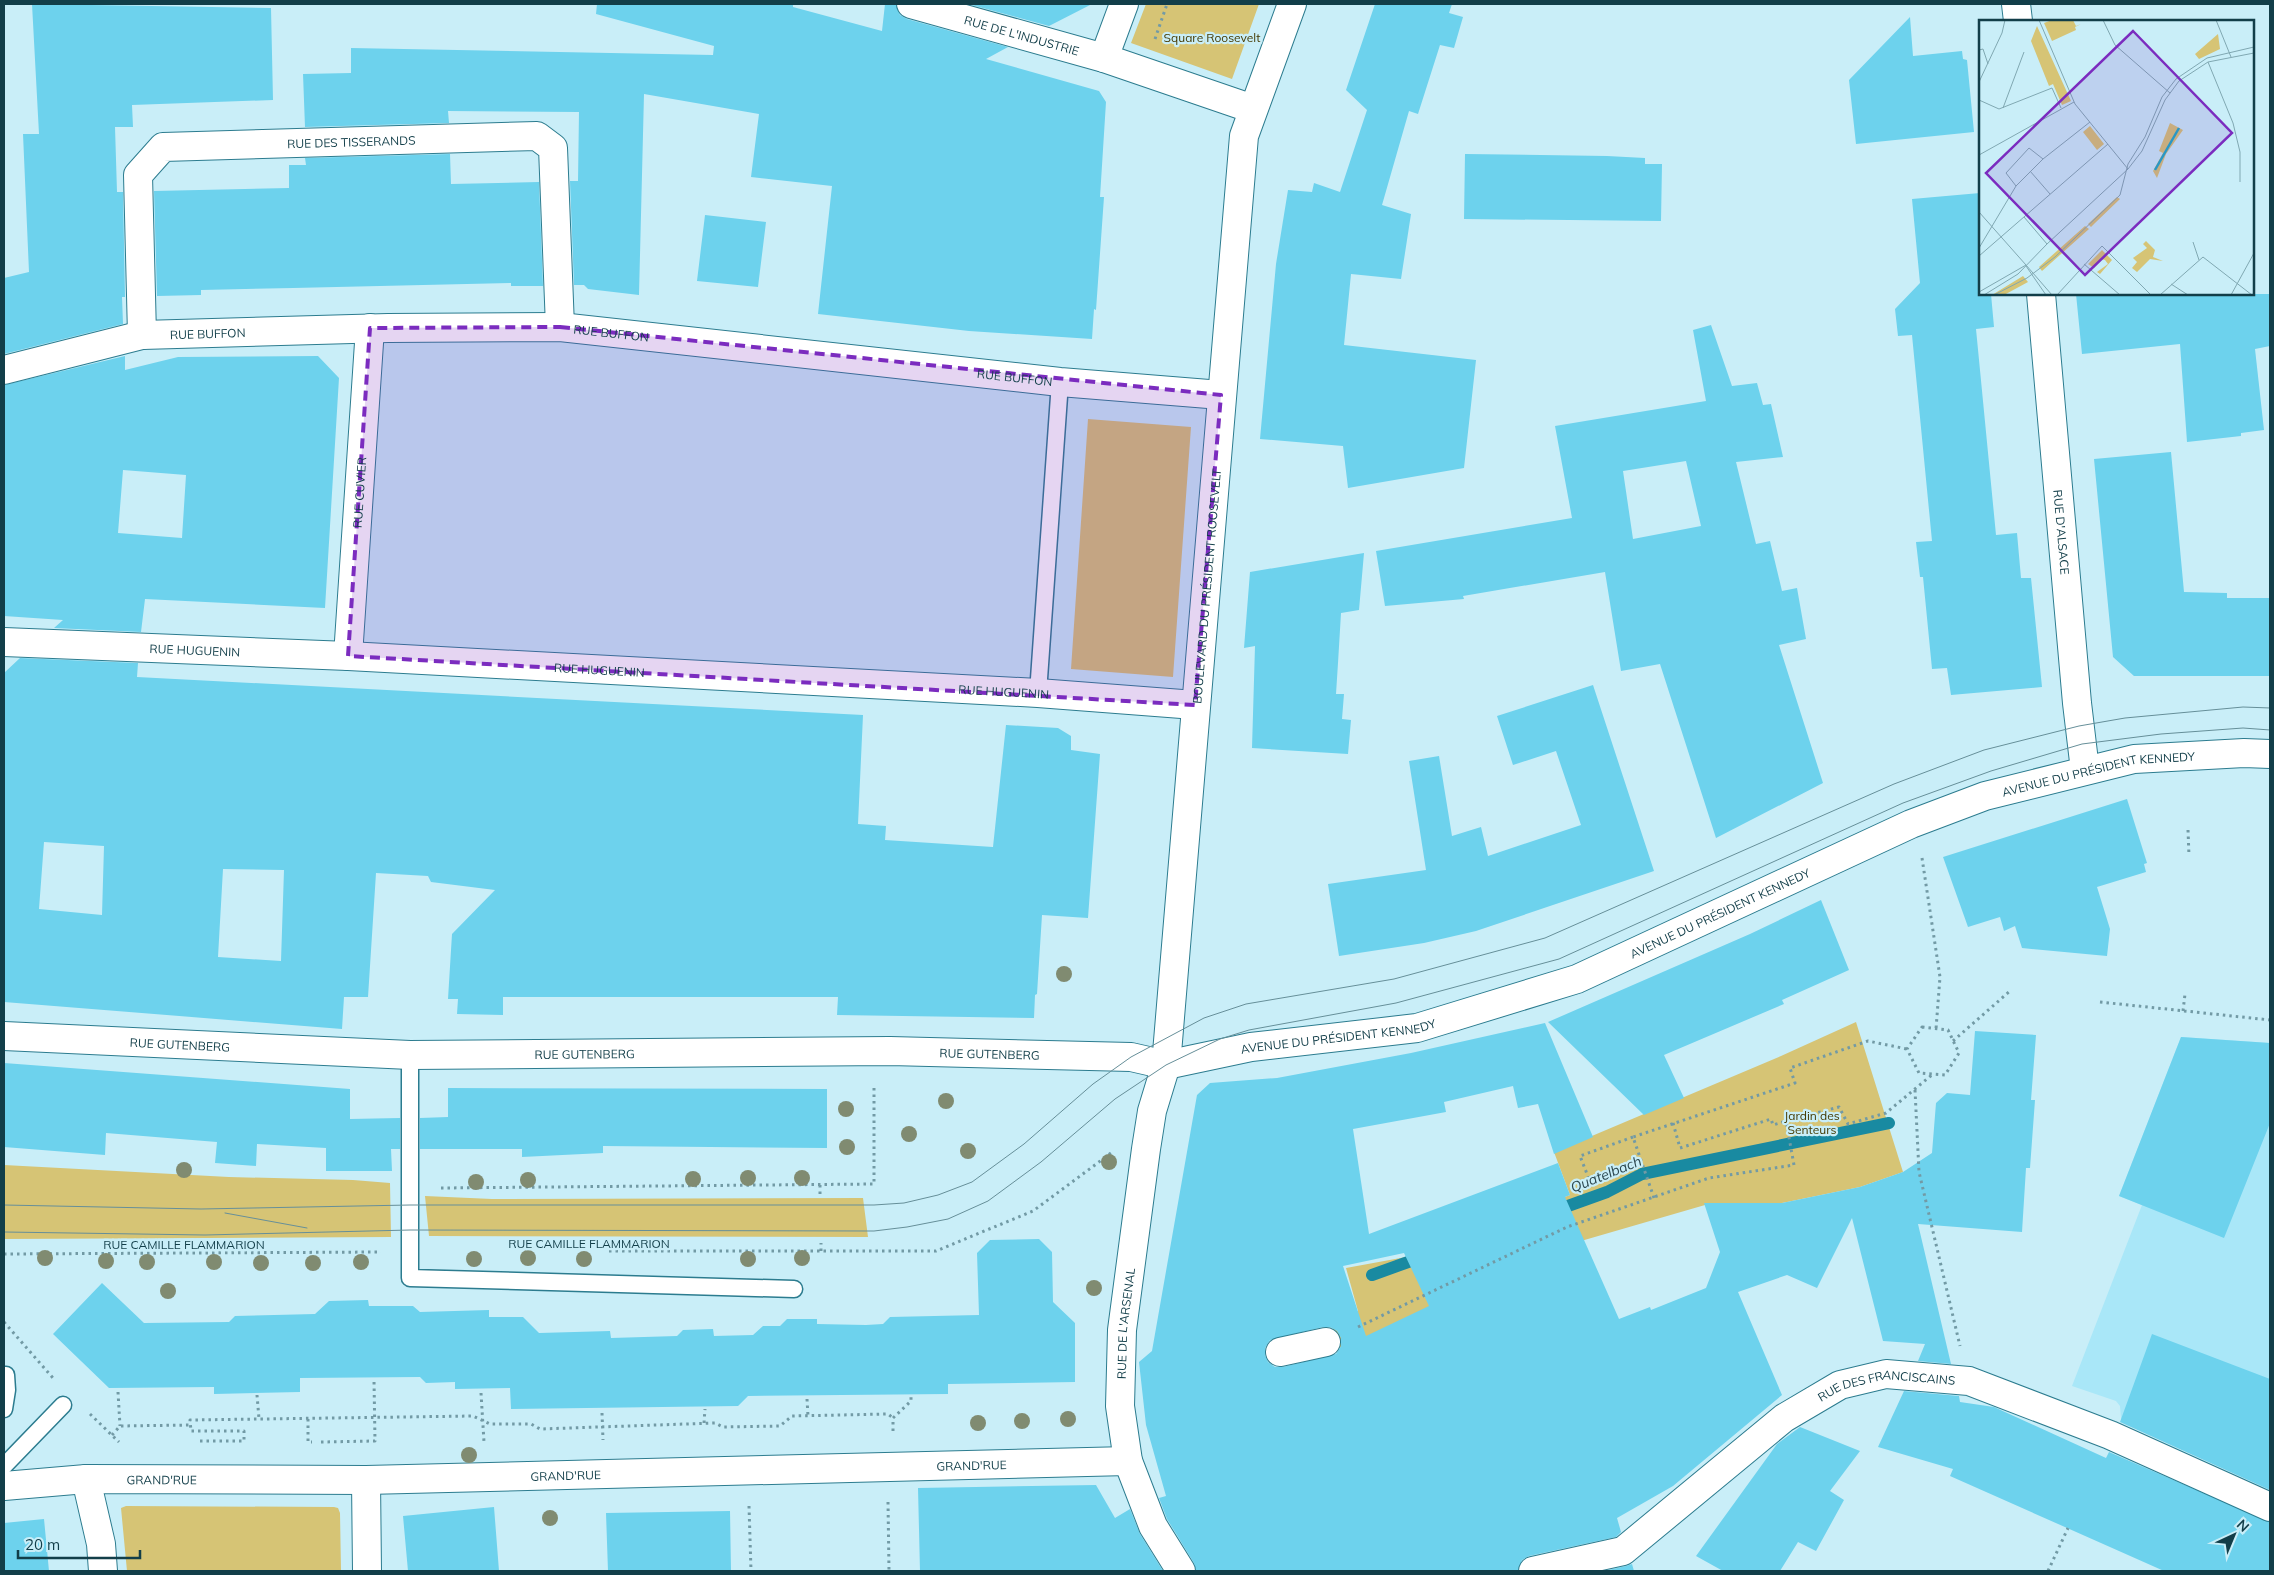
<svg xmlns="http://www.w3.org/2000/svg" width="2274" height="1575" viewBox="0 0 2274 1575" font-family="Mulish,sans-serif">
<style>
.built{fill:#a9e7f8}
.green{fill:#d6c475}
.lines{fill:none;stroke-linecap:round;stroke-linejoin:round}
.stream{stroke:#198aa1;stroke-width:12}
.building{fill:#6dd2ed;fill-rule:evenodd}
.lane-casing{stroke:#2c7c8f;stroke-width:19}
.street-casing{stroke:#2c7c8f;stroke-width:30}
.secondary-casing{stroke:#2c7c8f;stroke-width:30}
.path{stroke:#729aa5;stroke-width:3;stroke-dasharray:2.5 4;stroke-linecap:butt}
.lane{stroke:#fff;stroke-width:16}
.street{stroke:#fff;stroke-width:28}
.secondary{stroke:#fff;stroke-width:28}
.tram{stroke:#668f99;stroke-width:1}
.tree{fill:#808b71}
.marked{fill:#7b2cbf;fill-opacity:0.2;stroke:#7b2cbf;stroke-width:4;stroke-dasharray:10 6;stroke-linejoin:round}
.labels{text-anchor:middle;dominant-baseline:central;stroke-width:4.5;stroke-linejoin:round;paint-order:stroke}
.street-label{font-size:12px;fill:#123e49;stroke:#c9eef8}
.park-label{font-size:12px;fill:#453a02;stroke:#c9eef8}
.water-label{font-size:14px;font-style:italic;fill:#2b464e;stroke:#c9eef8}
.inset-river{fill:none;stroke:#1caac7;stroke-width:2.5}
.inset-road{fill:none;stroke:#80a8b2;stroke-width:1}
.view{fill:#7b2cbf;fill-opacity:0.15;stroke:#7b2cbf;stroke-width:2.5}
.inset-edge{fill:none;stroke:#123e49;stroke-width:2.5}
</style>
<rect width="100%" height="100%" fill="#c9eef8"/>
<!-- built -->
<path class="built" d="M 2181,1037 L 2270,1043 L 2270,1477 L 2121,1419 L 2120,1406 L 2116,1401 L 2072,1386 L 2142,1205 L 2119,1196 Z"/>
<!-- green -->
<path class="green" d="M 1146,4 L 1259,4 L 1232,79 L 1131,43 Z
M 1088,419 L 1191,427 L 1173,677 L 1071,669 Z
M 1856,1022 L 1903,1172 L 1860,1187 L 1782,1203 L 1705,1205 L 1550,1250 L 1350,1345 L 1326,1352 L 1324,1331 L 1343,1326 L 1358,1311 L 1346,1268 L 1406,1257 L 1570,1195 L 1554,1152 L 1781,1056 Z
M 4,1165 L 229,1177 L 353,1180 L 390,1183 L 391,1237 L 4,1239 Z
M 425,1196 L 492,1199 L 863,1198 L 868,1237 L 429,1236 Z
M 126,1506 L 334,1507 L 338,1508 L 340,1513 L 341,1571 L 127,1571 L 121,1508 Z"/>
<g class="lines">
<!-- stream -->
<path class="stream" d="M 1554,1211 L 1607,1192 L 1642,1174 L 1889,1123
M 1372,1275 L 1425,1256"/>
</g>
<!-- building -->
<path class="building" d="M 32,4 L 271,8 L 273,100 L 132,105 L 133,127 L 115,127 L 117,192 L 123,192 L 125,297 L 122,297 L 123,324 L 4,354 L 4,278 L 29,272 L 23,134 L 39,134 Z
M 597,4 L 793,4 L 793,7 L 882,31 L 885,4 L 896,4 L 900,15 L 907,19 L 1008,47 L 986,59 L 1099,91 L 1106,102 L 1100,197 L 1104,197 L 1096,310 L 1094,309 L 1092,339 L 969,331 L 818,314 L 832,186 L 751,177 L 759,114 L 644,94 L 639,295 L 588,289 L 584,285 L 574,285 L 570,181 L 578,181 L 579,112 L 448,111 L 449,123 L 305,127 L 303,74 L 351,73 L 351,48 L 713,55 L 714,46 L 596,14 Z
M 968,4 L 1092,4 L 1049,26 Z
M 1375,4 L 1452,4 L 1449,13 L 1463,17 L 1454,48 L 1440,45 L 1418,114 L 1409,111 L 1382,205 L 1411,214 L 1401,279 L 1351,274 L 1344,345 L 1476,360 L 1464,468 L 1348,488 L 1343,446 L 1260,439 L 1276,264 L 1288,190 L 1312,192 L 1314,183 L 1340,192 L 1367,110 L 1346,90 Z
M 1910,17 L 1913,56 L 1962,51 L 1963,59 L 1967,60 L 1974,132 L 1856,144 L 1849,80 Z
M 450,154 L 451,184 L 539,182 L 543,286 L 511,286 L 511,283 L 293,288 L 201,290 L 201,295 L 157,296 L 154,191 L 289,188 L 289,165 L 306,165 L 305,158 Z
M 1465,154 L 1607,156 L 1645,158 L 1645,164 L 1662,164 L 1661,221 L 1464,219 Z
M 1980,193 L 1980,294 L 1991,294 L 1994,327 L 1976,329 L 1996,535 L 2017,533 L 2021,578 L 2031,578 L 2042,687 L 1951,695 L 1947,668 L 1932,669 L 1923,577 L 1920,577 L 1916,542 L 1932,541 L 1912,335 L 1898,336 L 1895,309 L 1920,283 L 1912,199 Z
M 705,215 L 766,222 L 758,287 L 697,281 Z
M 2076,294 L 2270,294 L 2270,346 L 2255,349 L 2264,430 L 2241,433 L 2241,436 L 2187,442 L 2180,344 L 2082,354 Z
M 1711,325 L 1732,386 L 1757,383 L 1763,405 L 1771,404 L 1783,457 L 1736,462 L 1756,544 L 1770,541 L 1782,591 L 1797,588 L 1806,639 L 1779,645 L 1823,783 L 1716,838 L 1660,664 L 1621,671 L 1605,572 L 1463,596 L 1464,599 L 1385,606 L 1376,551 L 1572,518 L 1555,426 L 1706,401 L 1693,330 ZM 1686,461 L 1701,526 L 1633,539 L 1623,471 Z
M 125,356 L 125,370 L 178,357 L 318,356 L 339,378 L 325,608 L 145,599 L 141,632 L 54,628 L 63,620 L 4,616 L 4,385 ZM 123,470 L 186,475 L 182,538 L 118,533 Z
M 2171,452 L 2184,592 L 2227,593 L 2227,598 L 2270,598 L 2270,676 L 2134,676 L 2113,657 L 2094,459 Z
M 1364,553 L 1359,610 L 1341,613 L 1338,663 L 1336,694 L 1344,694 L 1342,719 L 1351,720 L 1348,754 L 1252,748 L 1255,646 L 1244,648 L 1250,572 Z
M 20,658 L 138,663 L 137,677 L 863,715 L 858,824 L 886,826 L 885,840 L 993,847 L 1006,725 L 1058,728 L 1071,736 L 1071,750 L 1100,754 L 1088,918 L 1042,915 L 1037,994 L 1035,995 L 1034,1018 L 837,1015 L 838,997 L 503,997 L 503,1015 L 457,1014 L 458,999 L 448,999 L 452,934 L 495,890 L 431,882 L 428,876 L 376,873 L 368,997 L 344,997 L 342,1029 L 4,1002 L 4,673 ZM 44,842 L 104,846 L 102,915 L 39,909 ZM 223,869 L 284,870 L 281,961 L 218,957 Z
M 1593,685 L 1654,871 L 1476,931 L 1424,943 L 1339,956 L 1328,884 L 1426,870 L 1409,761 L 1439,756 L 1452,836 L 1481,827 L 1488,856 L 1581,825 L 1556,751 L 1513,765 L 1497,716 Z
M 2127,799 L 2147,863 L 2144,864 L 2146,872 L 2097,887 L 2110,929 L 2107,956 L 2022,948 L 2015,926 L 2004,931 L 2000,917 L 1968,927 L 1943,857 Z
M 1821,900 L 1849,970 L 1782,1000 L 1784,1004 L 1664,1055 L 1684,1098 L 1644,1115 L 1548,1022 L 1750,934 Z
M 1545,1023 L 1593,1137 L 1554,1154 L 1538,1104 L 1518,1108 L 1513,1086 L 1444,1102 L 1446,1112 L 1353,1129 L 1369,1234 L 1558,1163 L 1570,1195 L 1565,1197 L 1619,1319 L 1650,1307 L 1651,1310 L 1706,1288 L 1720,1252 L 1704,1203 L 1782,1203 L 1860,1187 L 1903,1172 L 1932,1153 L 1936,1103 L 1947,1093 L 1970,1095 L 1975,1031 L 2036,1035 L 2031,1100 L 2035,1100 L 2030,1168 L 2026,1168 L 2022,1232 L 1918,1224 L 1951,1364 L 1918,1361 L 1925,1344 L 1883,1341 L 1852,1218 L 1817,1288 L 1787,1275 L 1738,1292 L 1782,1395 L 1673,1486 L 1617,1518 L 1621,1532 L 1616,1537 L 1529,1556 L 1522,1560 L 1518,1571 L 1196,1571 L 1194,1563 L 1167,1519 L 1159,1498 L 1166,1496 L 1146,1425 L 1139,1362 L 1152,1351 L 1197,1095 L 1210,1083 L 1277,1078 L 1411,1053 ZM 1404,1253 L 1429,1306 L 1366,1336 L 1343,1266 ZM 1323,1327 L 1330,1327 L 1337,1331 L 1341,1338 L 1341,1346 L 1336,1354 L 1283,1367 L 1275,1367 L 1268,1362 L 1265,1355 L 1265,1348 L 1270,1340 Z
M 2181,1037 L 2270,1043 L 2270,1123 L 2224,1238 L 2119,1196 Z
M 4,1063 L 350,1089 L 350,1119 L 400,1118 L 400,1149 L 391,1149 L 392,1171 L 326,1171 L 326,1148 L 257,1144 L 256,1166 L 215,1163 L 217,1142 L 106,1133 L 105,1155 L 4,1147 Z
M 448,1088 L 827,1089 L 827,1148 L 603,1146 L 603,1153 L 522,1157 L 522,1149 L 420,1149 L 420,1118 L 448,1117 Z
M 1039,1239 L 1052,1252 L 1053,1302 L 1075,1323 L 1075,1382 L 948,1384 L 948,1394 L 748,1396 L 738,1406 L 511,1409 L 510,1388 L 455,1389 L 455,1382 L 426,1383 L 420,1377 L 300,1378 L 300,1392 L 214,1394 L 214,1387 L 109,1388 L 53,1334 L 102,1283 L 144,1323 L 229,1322 L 235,1316 L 315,1314 L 329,1301 L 368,1300 L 369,1306 L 413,1306 L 420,1312 L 489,1310 L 489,1317 L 523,1317 L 539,1333 L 610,1331 L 611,1338 L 677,1336 L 683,1330 L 713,1329 L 714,1336 L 753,1335 L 763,1326 L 780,1326 L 787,1319 L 817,1319 L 817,1324 L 866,1325 L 883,1324 L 890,1317 L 979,1315 L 977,1253 L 990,1240 Z
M 2152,1334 L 2270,1379 L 2270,1490 L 2120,1422 Z
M 1904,1391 L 1959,1396 L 1960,1402 L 1994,1407 L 2106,1458 L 2109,1452 L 2270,1522 L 2270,1571 L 2164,1571 L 1950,1476 L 1953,1469 L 1878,1447 Z
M 1800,1427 L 1860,1451 L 1830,1491 L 1844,1500 L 1816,1551 L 1798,1542 L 1780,1571 L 1723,1571 L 1696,1556 L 1777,1444 Z
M 1096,1485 L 1115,1518 L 1130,1509 L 1140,1534 L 1163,1571 L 920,1571 L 918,1488 Z
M 494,1507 L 499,1571 L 408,1571 L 403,1516 Z
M 730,1511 L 731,1571 L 608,1571 L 606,1513 Z
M 44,1519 L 49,1571 L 4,1571 L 4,1523 Z
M 1632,1564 L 1634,1571 L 1604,1571 L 1626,1566 Z"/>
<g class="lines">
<!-- lane casing -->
<g class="lane-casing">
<path id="lane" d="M 1038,693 L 1060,382
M 410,1055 L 410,1278 L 794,1289
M 4,1409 L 7,1390 L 6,1375
M 4,1466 L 63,1405"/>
</g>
<!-- street casing -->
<g class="street-casing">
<g id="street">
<path id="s1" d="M 911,4 L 1104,58 L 1253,109"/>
<path d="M 2016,4 L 2018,21"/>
<path d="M 1104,58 L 1124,4"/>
<path id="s2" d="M 2041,294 L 2077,703 L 2085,770"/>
<path id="s3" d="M 142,335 L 138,175 L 163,147 L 537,136 L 553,148 L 560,327"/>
<path id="s4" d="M 4,370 L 142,335 L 388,328 L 560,327 L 1060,382 L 1221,395"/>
<path id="s5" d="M 4,642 L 348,656 L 1038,693 L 1195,705"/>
<path id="s6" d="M 348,656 L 370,328"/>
<path d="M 1280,1352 L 1326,1342"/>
<path d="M 86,1479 L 101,1544 L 103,1571"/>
<path d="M 366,1480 L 367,1571"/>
<path id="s7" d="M 4,1486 L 86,1479 L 366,1480 L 1128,1461"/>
<path id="s8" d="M 1181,1571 L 1153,1526 L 1128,1461 L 1120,1406 L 1122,1330 L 1146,1149 L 1152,1111 L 1166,1065 L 1244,136 L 1292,4"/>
<path id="s9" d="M 1533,1571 L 1623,1551 L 1784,1418 L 1840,1385 L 1886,1374 L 1969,1381 L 2110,1435 L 2270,1507"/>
</g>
</g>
<!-- secondary casing -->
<g class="secondary-casing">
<g id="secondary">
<path id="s10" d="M 4,1036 L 410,1055 L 890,1051 L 1131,1057 L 1166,1065 L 1251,1047 L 1417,1028 L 1577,979 L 1911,824 L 1985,796 L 2134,759 L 2244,753 L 2270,754"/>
</g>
</g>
<!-- path -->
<path class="path" d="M 1155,39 L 1167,4
M 2188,830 L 2189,856
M 1922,858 L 1940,977 L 1936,1029
M 2100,1002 L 2270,1020
M 2183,1011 L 2185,994
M 1922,1027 L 1948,1030 L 1959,1053 L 1945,1075 L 1919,1073 L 1907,1049 Z
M 1953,1041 L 2010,991
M 1915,1090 L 1919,1172 L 1960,1346
M 1673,1123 L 1680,1148 L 1771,1119 L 1773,1125 L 1786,1121
M 1633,1137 L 1580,1156 L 1589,1179 L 1641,1161
M 820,1185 L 820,1197
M 441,1188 L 874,1184 L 874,1086
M 1654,1198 L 1633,1137 L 1795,1083 L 1790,1068 L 1868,1041 L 1907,1049
M 609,1251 L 936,1251 L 1033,1211 L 1111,1153
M 821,1251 L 821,1243
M 4,1254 L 381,1252
M 4,1322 L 53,1378
M 1358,1327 L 1567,1227 L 1709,1178 L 1794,1165 L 1786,1121 L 1839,1107 L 1848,1124 L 1886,1113 L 1933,1074
M 118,1392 L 120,1426
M 481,1393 L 484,1442
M 257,1395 L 259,1419
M 807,1399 L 808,1416
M 602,1413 L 603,1440
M 90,1414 L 119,1442
M 308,1419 L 308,1442 L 312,1442
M 704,1423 L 705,1409
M 893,1431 L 893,1418 L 911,1401 L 911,1397
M 112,1435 L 120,1426 L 191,1425
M 200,1441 L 244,1441 L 244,1431 L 191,1431 L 190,1420 L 473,1416 L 490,1424 L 531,1424 L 540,1429 L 715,1423 L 723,1427 L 780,1426 L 792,1416 L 888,1414 L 893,1418
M 321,1442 L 375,1441 L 374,1380
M 888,1502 L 889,1571
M 749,1506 L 751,1571
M 2048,1571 L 2068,1528"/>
<!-- lane -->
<use href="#lane" class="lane"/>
<!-- street -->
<use href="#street" class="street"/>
<!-- secondary -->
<use href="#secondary" class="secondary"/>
<!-- tram -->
<path class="tram" d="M 4,1205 L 201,1209 L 410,1205 L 874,1205 L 904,1203 L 938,1195 L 972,1182 L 1024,1144 L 1093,1084 L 1131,1057 L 1204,1018 L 1246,1004 L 1394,979 L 1545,938 L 1894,784 L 1984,750 L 2079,726 L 2125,718 L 2243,707 L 2270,708
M 225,1213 L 307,1228
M 4,1232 L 205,1235 L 410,1230 L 874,1231 L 907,1227 L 948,1219 L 988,1201 L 1041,1162 L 1115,1099 L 1166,1065 L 1220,1039 L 1249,1030 L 1396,1003 L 1559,959 L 1903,803 L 1991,771 L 2082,744 L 2161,734 L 2243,728 L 2270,730"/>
</g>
<!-- trees -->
<g class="tree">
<circle cx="1064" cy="974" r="8"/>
<circle cx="946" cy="1101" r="8"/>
<circle cx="846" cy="1109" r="8"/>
<circle cx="909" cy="1134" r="8"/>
<circle cx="847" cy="1147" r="8"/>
<circle cx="968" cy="1151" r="8"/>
<circle cx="1109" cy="1162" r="8"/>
<circle cx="184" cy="1170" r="8"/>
<circle cx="748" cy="1178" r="8"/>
<circle cx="802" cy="1178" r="8"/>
<circle cx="693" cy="1179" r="8"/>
<circle cx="528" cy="1180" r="8"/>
<circle cx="476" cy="1182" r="8"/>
<circle cx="45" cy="1258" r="8"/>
<circle cx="528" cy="1258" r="8"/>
<circle cx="802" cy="1258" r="8"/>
<circle cx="474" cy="1259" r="8"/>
<circle cx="584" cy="1259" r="8"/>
<circle cx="748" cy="1259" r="8"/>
<circle cx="106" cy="1261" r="8"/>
<circle cx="147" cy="1262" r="8"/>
<circle cx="214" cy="1262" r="8"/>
<circle cx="361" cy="1262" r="8"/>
<circle cx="261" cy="1263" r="8"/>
<circle cx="313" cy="1263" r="8"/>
<circle cx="1094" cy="1288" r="8"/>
<circle cx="168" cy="1291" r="8"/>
<circle cx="1068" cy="1419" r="8"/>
<circle cx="1022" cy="1421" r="8"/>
<circle cx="978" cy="1423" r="8"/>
<circle cx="469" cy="1455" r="8"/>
<circle cx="550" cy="1518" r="8"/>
</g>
<!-- marked area -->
<path class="marked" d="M 560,327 L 1221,395 L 1195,705 L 348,656 L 370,328 Z"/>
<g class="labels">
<!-- street labels -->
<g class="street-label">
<text stroke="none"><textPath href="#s1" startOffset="115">RUE DE L'INDUSTRIE</textPath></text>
<text stroke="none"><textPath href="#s3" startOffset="386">RUE DES TISSERANDS</textPath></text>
<text stroke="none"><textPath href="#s4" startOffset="208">RUE BUFFON</textPath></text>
<text stroke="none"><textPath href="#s4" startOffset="612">RUE BUFFON</textPath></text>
<text stroke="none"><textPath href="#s4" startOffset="1018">RUE BUFFON</textPath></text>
<text stroke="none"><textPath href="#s6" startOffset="164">RUE CUVIER</textPath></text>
<text stroke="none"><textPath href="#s2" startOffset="239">RUE D'ALSACE</textPath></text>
<text stroke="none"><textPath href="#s8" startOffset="1004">BOULEVARD DU PRÉSIDENT ROOSEVELT</textPath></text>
<text stroke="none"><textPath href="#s5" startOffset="191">RUE HUGUENIN</textPath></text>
<text stroke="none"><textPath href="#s5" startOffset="596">RUE HUGUENIN</textPath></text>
<text stroke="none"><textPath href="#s5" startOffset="1001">RUE HUGUENIN</textPath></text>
<text stroke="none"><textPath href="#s10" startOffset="2148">AVENUE DU PRÉSIDENT KENNEDY</textPath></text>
<text stroke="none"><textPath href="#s10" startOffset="1742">AVENUE DU PRÉSIDENT KENNEDY</textPath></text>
<text stroke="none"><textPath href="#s10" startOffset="1338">AVENUE DU PRÉSIDENT KENNEDY</textPath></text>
<text stroke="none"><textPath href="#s10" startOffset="176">RUE GUTENBERG</textPath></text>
<text stroke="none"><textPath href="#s10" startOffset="581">RUE GUTENBERG</textPath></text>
<text stroke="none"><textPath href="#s10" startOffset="986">RUE GUTENBERG</textPath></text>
<text x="589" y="1243">RUE CAMILLE FLAMMARION</text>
<text x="184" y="1244">RUE CAMILLE FLAMMARION</text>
<text stroke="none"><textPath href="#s8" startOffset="261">RUE DE L'ARSENAL</textPath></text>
<text stroke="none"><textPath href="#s9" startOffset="412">RUE DES FRANCISCAINS</textPath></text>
<text stroke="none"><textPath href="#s7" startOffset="968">GRAND'RUE</textPath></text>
<text stroke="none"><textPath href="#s7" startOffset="562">GRAND'RUE</textPath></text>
<text stroke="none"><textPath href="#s7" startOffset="158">GRAND'RUE</textPath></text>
</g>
<!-- park labels -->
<g class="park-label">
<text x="1212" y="37">Square Roosevelt</text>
<text x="1812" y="1115">Jardin des<tspan x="1812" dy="14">Senteurs</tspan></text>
</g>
<!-- water labels -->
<g class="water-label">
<text transform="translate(1606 1174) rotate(-22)">Quatelbach</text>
</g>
</g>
<!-- overview -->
<g transform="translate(1979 20)">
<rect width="275" height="275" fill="#c9eef8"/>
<path d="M 73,0 L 94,0 L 97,6 L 102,4 L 96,7 L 97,10 L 73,21 L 65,3 ZM 58,6 L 92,81 L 83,85 L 74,64 L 70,66 L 52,21 ZM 239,14 L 241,29 L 220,39 L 216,34 ZM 191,103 L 204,110 L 187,134 L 178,158 L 174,151 L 184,133 L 180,131 ZM 111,106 L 125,124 L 118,130 L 104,112 ZM 138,177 L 141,179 L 116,203 L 112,207 L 109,204 ZM 106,206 L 110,209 L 63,251 L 60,247 ZM 167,221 L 176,230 L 174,237 L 184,241 L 171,239 L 158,252 L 153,248 L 158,242 L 154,238 L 168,228 L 164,224 ZM 123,230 L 133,240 L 121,254 L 118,252 L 129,244 L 126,240 L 122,239 L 115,248 L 109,244 ZM 44,256 L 49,262 L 25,275 L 13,275 Z" fill="#d6c475"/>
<path class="inset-river" d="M 176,150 L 200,108"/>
<path class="inset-road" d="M 60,0 L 96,84 L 149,149M 124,0 L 136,25 L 191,73M 237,0 L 252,37M 0,30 L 4,29 L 9,44M 229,42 L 254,103 L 261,132 L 261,162M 0,62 L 23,13 L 26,0M 0,80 L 20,89 L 73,68 L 82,88M 24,88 L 45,32M 0,135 L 95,82M 51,151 L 71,174M 37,166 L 27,153 L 50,128 L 64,139M 0,192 L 47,245M 45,197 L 68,224 L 149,149 L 163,131 L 186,80 L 200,61 L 229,42 L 275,33M 214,222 L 220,240M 0,228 L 37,166 L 64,139 L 111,102M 0,236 L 129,124M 105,244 L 141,275M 47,245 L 73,275M 47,246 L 67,275M 192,264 L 209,275M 0,272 L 47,245M 5,275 L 39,254 L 68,224M 15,275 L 48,258 L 76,237 L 141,175 L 149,144 L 166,117 L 183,77 L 197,59 L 228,38 L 275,27M 78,275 L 123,226 L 172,275M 181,275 L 224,237 L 273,275M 252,275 L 275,233"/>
<path class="view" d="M 154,11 L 253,113 L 106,255 L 7,153 Z"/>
<rect width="275" height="275" class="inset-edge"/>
</g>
<!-- border -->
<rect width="2274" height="1575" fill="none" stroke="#123e49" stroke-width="10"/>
<!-- north arrow -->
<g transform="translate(2234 1535) rotate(44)" stroke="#c9eef8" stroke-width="4" paint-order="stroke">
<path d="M0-4L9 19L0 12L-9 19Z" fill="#123e49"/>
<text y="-8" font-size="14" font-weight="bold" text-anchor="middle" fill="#123e49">N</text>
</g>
<!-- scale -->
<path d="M18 1550v8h122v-8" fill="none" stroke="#123e49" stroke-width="2.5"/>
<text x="25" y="1550" font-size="15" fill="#123e49" stroke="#c9eef8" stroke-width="4" paint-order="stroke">20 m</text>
</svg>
